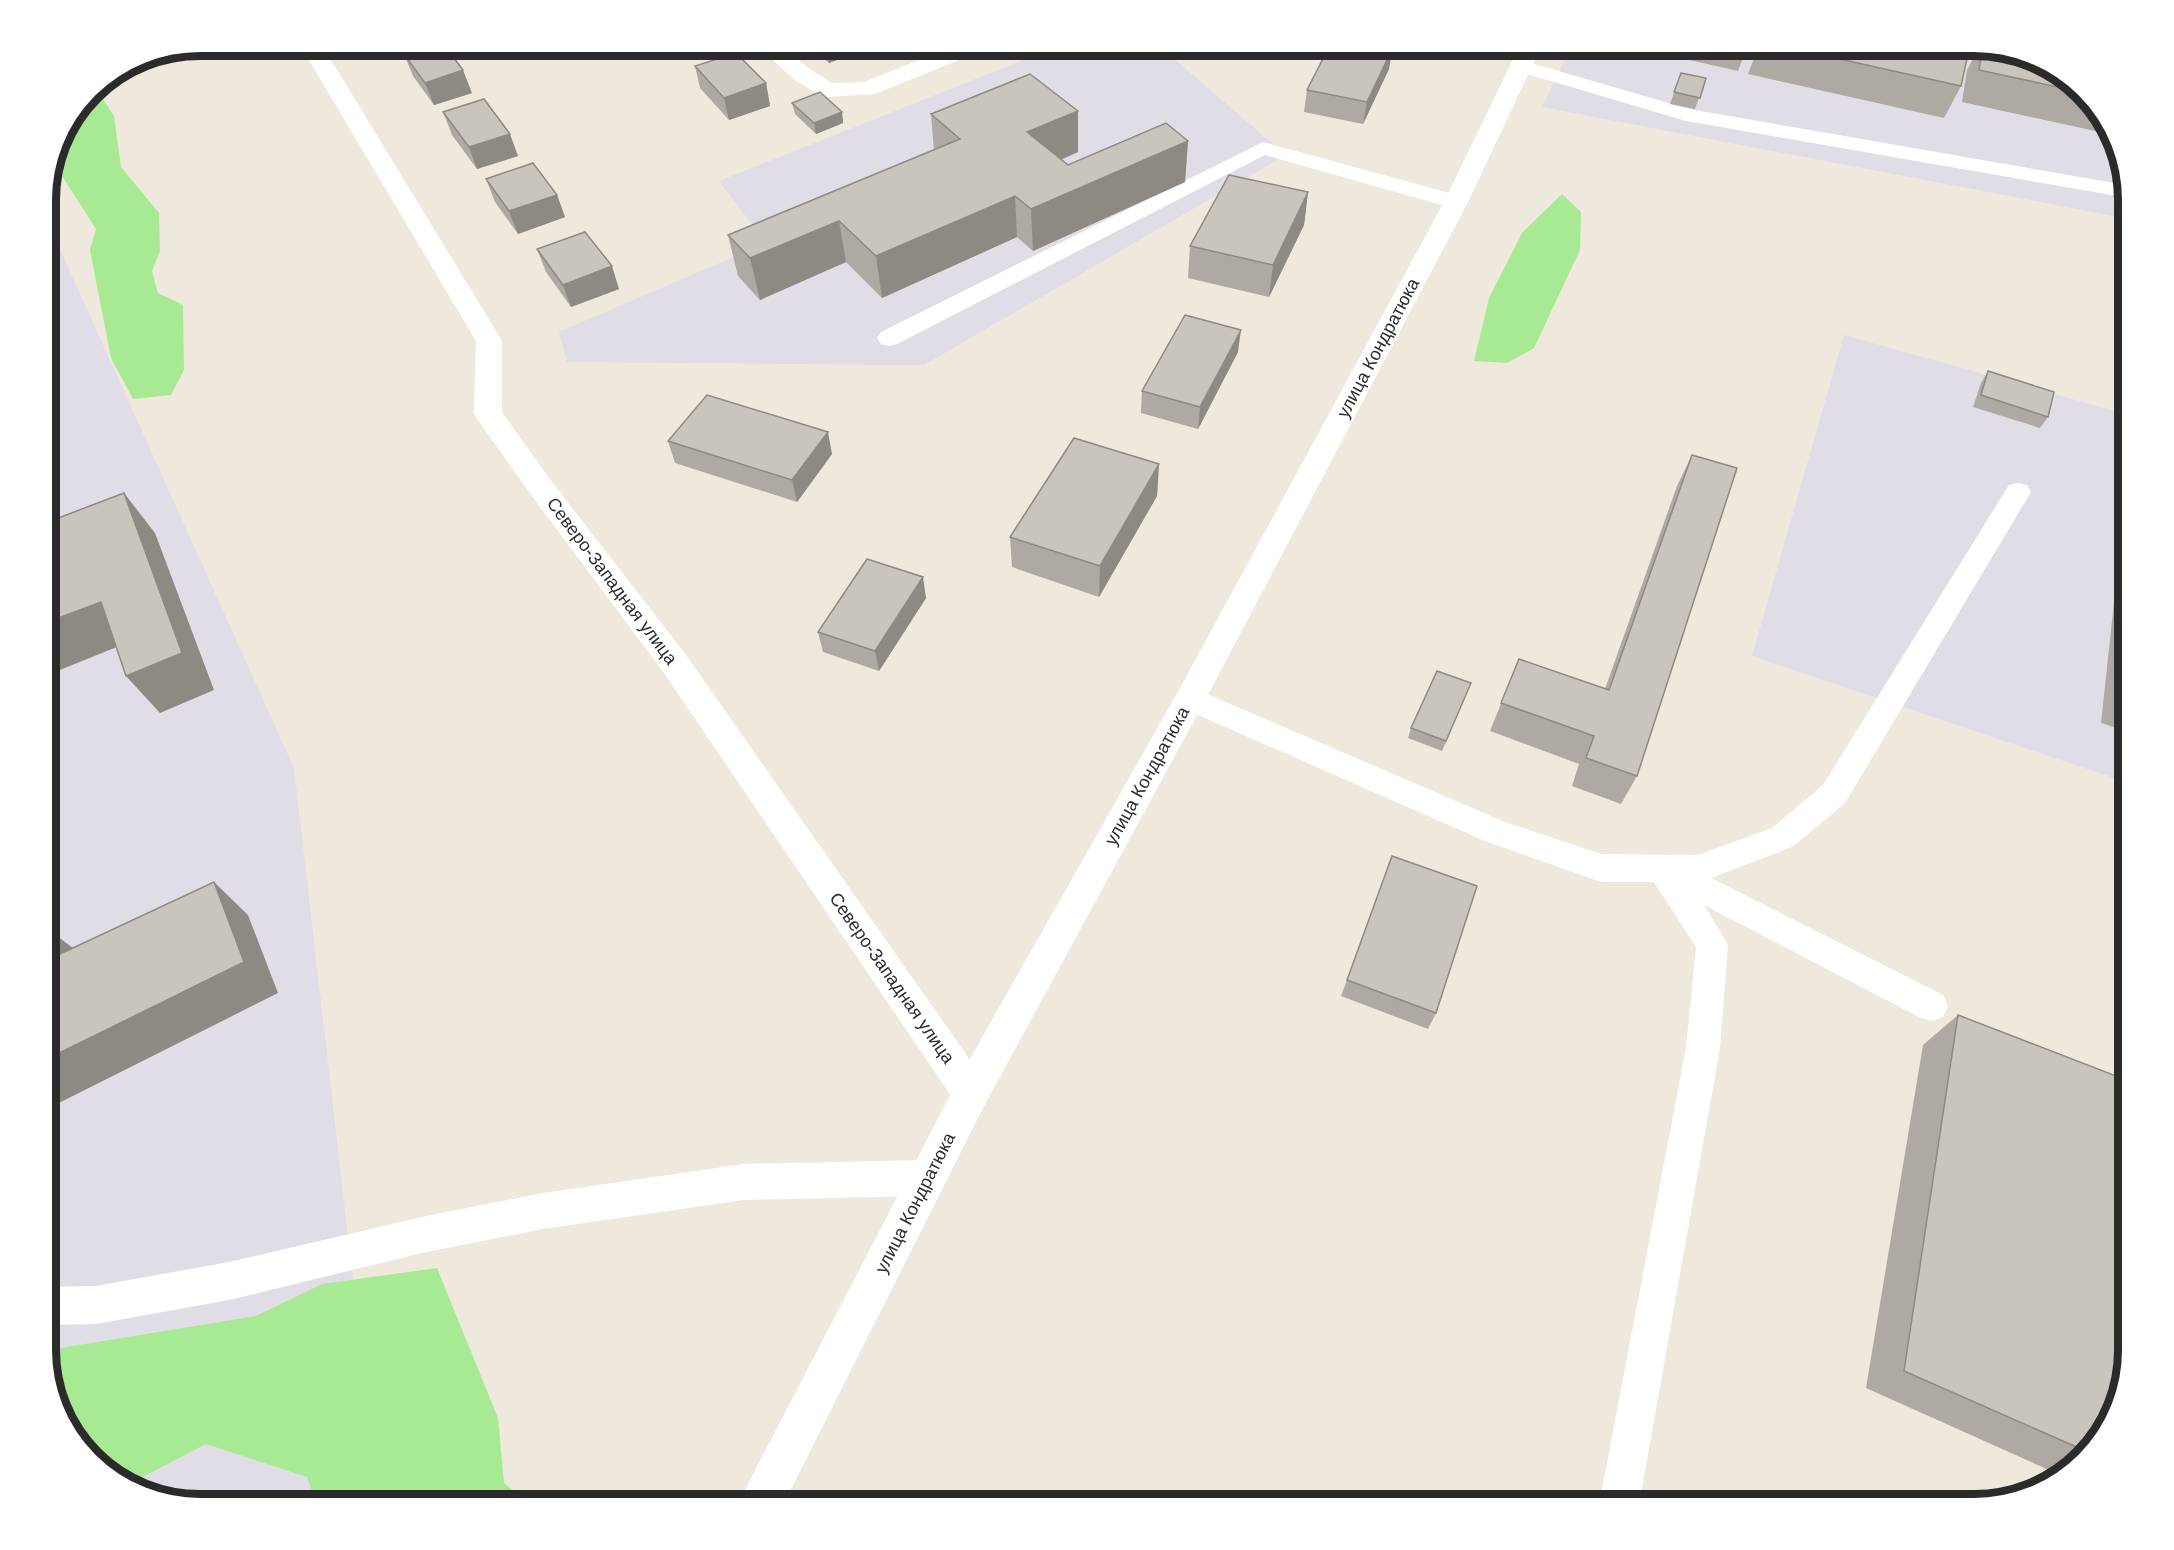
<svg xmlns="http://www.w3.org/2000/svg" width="2174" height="1550" viewBox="0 0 2174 1550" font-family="Arial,sans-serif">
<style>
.industrial{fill:#e1dde6}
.green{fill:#a8ea94}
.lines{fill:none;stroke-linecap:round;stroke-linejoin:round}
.service{fill:#fff;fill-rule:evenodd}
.minor{fill:#fff;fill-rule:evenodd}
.secondary{fill:#fff;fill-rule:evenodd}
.wall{fill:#aea9a2}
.shaded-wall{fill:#8d8a84}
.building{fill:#cac5bc;stroke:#8d8a84;stroke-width:1.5}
.labels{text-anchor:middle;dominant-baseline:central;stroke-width:4.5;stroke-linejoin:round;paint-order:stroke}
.street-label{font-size:18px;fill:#2b2b2b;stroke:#fff}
.rim{fill:none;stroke:#2b2b2b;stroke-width:8}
</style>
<rect width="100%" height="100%" fill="#eee9dc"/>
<!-- industrial -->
<path class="industrial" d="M 1061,45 L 1158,45 L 1286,155 L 924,365 L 567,362 L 559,332 L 766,243 L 719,181 Z
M 1572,45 L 1975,45 L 2024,53 L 2113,131 L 2129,199 L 2129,219 L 1542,107 Z
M 45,216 L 294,768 L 379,1505 L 199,1505 L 149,1497 L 106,1473 L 66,1427 L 45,1360 Z
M 1844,335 L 2129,415 L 2129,783 L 1752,656 Z"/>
<!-- green -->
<path class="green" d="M 95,87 L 114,116 L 121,167 L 159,213 L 160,251 L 152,271 L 158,293 L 183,305 L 184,370 L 171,395 L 133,399 L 111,358 L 90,250 L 96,229 L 53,162 L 61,131 Z
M 1562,194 L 1581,212 L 1580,250 L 1534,348 L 1507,363 L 1474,361 L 1489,298 L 1522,233 Z
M 437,1268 L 498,1418 L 504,1483 L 531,1505 L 317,1505 L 307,1477 L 206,1444 L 127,1485 L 106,1473 L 66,1427 L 47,1364 L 54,1349 L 256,1316 L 322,1284 Z"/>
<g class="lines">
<!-- service -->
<path class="service" d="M 1521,60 L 1689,109 L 2126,185 L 2129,198 L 1686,121 L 1514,70 L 1511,66 L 1514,62 Z
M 1263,142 L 1464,197 L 1467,202 L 1464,207 L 1456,209 L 1265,155 L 897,344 L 889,346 L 881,344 L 877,338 L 881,332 Z
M 2018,483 L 2027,485 L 2031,492 L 1845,803 L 1794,846 L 1711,878 L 1943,995 L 1948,1006 L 1943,1017 L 1931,1021 L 1919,1017 L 1704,905 L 1728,945 L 1720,1048 L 1639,1505 L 1599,1505 L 1686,1048 L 1696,947 L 1654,882 L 1601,882 L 1485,841 L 1180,707 L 1176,699 L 1180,691 L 1190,687 L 1200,691 L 1505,822 L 1601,854 L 1698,855 L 1772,828 L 1823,785 L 2009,485 Z
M 927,1160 L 940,1166 L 945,1178 L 940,1190 L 927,1196 L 744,1200 L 543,1229 L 422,1253 L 229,1300 L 96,1324 L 45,1325 L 45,1287 L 96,1286 L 229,1262 L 422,1217 L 543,1193 L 744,1164 Z"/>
<!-- minor -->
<path class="minor" d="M 300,45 L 322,45 L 502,341 L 502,412 L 549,478 L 686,655 L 984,1080 L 990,1093 L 984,1106 L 971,1111 L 958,1106 L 664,673 L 529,492 L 478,420 L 474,413 L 476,341 Z
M 756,45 L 780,45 L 811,70 L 832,83 L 864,82 L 957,45 L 987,45 L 984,50 L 875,94 L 827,97 L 819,95 L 795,80 Z"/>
<!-- secondary -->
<path class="secondary" d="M 1520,45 L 1542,45 L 1468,202 L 1201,708 L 984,1106 L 783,1505 L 737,1505 L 958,1080 L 1179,690 L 1444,202 Z"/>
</g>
<!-- wall -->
<path class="wall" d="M 595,45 L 621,45 L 600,52 Z
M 808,45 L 878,45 L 829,63 Z
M 1691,45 L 1748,45 L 1738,71 L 1685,59 Z
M 1759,45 L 1970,45 L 1961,86 L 1944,118 L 1748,74 Z
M 1980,46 L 2024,53 L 2068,77 L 2113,131 L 2114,135 L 1962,102 L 1967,70 Z
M 404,54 L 472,93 L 434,105 L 413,76 Z
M 695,66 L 766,83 L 770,106 L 729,120 L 700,88 Z
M 1389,69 L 1363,124 L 1304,112 L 1307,90 Z
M 1681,73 L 1706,78 L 1695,109 L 1670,104 Z
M 792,103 L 842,112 L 843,123 L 816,134 L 795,114 Z
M 1078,111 L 1078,152 L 1061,160 L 1068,165 L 1188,141 L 1185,182 L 1033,251 L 1017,237 L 882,298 L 846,262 L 760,300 L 738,276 L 728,235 L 934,150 L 931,114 Z
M 443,112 L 518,156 L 477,169 L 452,135 Z
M 486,179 L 557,195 L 565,217 L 518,234 L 495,202 Z
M 1308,192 L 1304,225 L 1269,297 L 1188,278 L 1190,246 Z
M 537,249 L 619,289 L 571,307 L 546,272 Z
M 1238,352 L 1198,429 L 1141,413 L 1142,391 Z
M 1988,371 L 2048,417 L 2040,428 L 1973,407 L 1981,383 Z
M 668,441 L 832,454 L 797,502 L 675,463 Z
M 1692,455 L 1637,776 L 1621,804 L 1572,786 L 1579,764 L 1490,731 L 1519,659 L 1605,689 L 1677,486 Z
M 2129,463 L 2129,732 L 2101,723 Z
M 1159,464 L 1157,496 L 1099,597 L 1012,567 L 1010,537 Z
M 926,598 L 879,671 L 823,652 L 818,632 Z
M 1471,683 L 1442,751 L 1408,738 L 1411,728 Z
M 2129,876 L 2129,910 L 2123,907 Z
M 1347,980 L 1436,1013 L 1428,1029 L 1341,996 Z
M 1958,1015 L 2097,1444 L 2060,1475 L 1866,1388 L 1923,1045 Z"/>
<!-- shaded-wall -->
<path class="shaded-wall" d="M 386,45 L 406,45 L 389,50 Z
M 598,45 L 621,45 L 600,52 Z
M 826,45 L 878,45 L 829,63 Z
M 1393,47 L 1389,69 L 1363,124 L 1367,102 Z
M 463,70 L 472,93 L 434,105 L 425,83 Z
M 766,83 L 770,106 L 729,120 L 724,98 Z
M 1078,111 L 1078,152 L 1028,173 L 1027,132 Z
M 842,112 L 843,123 L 816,134 L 814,123 Z
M 510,134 L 518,156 L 477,169 L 469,147 Z
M 1188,141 L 1185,182 L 1033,251 L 1031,209 Z
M 1308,192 L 1304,225 L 1269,297 L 1273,265 Z
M 557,195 L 565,217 L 518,234 L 509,211 Z
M 1015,196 L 1017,237 L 882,298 L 876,256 Z
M 839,221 L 846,262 L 760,300 L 750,258 Z
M 612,266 L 619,289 L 571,307 L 563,285 Z
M 45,321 L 52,342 L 45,344 Z
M 1241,330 L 1238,352 L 1198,429 L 1200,407 Z
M 828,432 L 832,454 L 797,502 L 792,480 Z
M 1159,464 L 1157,496 L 1099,597 L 1100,566 Z
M 124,493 L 155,533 L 214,690 L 160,713 L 126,676 Z
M 923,577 L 926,598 L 879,671 L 875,651 Z
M 101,602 L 134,640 L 45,676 L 45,623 Z
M 214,882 L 248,915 L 278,993 L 45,1110 L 45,1060 Z
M 45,927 L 73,948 L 86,993 L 45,962 Z"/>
<!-- building -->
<path class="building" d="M 434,45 L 444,45 L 463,70 L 425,83 L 404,54 Z
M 1330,45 L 1384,45 L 1393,47 L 1367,102 L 1307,90 Z
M 1777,45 L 1970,45 L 1961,86 Z
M 1983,46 L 2024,53 L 2068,77 L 2081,92 L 1979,70 Z
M 736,53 L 766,83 L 724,98 L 695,66 Z
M 1681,73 L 1706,78 L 1700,98 L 1674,92 Z
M 1030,74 L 1078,111 L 1027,132 L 1068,165 L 1166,123 L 1188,141 L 1031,209 L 1015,196 L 876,256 L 839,221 L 750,258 L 728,235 L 960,139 L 931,114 Z
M 820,92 L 842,112 L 814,123 L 792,103 Z
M 484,99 L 510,134 L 469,147 L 443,112 Z
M 533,163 L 557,195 L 509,211 L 486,179 Z
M 1229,175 L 1308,192 L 1273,265 L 1190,246 Z
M 585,232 L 612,266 L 563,285 L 537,249 Z
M 1185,315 L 1241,330 L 1200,407 L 1142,391 Z
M 1988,371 L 2054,392 L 2048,417 L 1981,395 Z
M 707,395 L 828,432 L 792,480 L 668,441 Z
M 1074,438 L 1159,464 L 1100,566 L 1010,537 Z
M 1692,455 L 1737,468 L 1637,776 L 1586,758 L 1594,736 L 1501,703 L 1519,659 L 1609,690 Z
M 124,493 L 182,653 L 126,676 L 101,602 L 45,623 L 45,523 Z
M 867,559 L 923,577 L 875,651 L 818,632 Z
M 1437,671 L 1471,683 L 1446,741 L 1411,728 Z
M 1392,856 L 1477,886 L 1436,1013 L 1347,980 Z
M 214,882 L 244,962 L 45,1060 L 45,961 Z
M 1958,1015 L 2129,1081 L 2129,1351 L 2121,1400 L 2097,1444 L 2088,1452 L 1904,1371 Z"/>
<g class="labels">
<!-- street labels -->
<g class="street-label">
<text transform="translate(1378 348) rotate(-62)">улица Кондратюка</text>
<text transform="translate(612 581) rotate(53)">Северо-Западная улица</text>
<text transform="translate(1147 776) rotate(-61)">улица Кондратюка</text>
<text transform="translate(892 978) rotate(55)">Северо-Западная улица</text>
<text transform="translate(915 1203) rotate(-63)">улица Кондратюка</text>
</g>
</g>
<!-- crop -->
<path d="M0 0H2174V1550H0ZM200 56H1974A144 144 0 0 1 2118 200V1350A144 144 0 0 1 1974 1494H200A144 144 0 0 1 56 1350V200A144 144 0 0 1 200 56Z" fill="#fff" fill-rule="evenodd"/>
<path class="rim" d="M200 56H1974A144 144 0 0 1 2118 200V1350A144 144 0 0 1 1974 1494H200A144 144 0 0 1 56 1350V200A144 144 0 0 1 200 56Z"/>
</svg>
